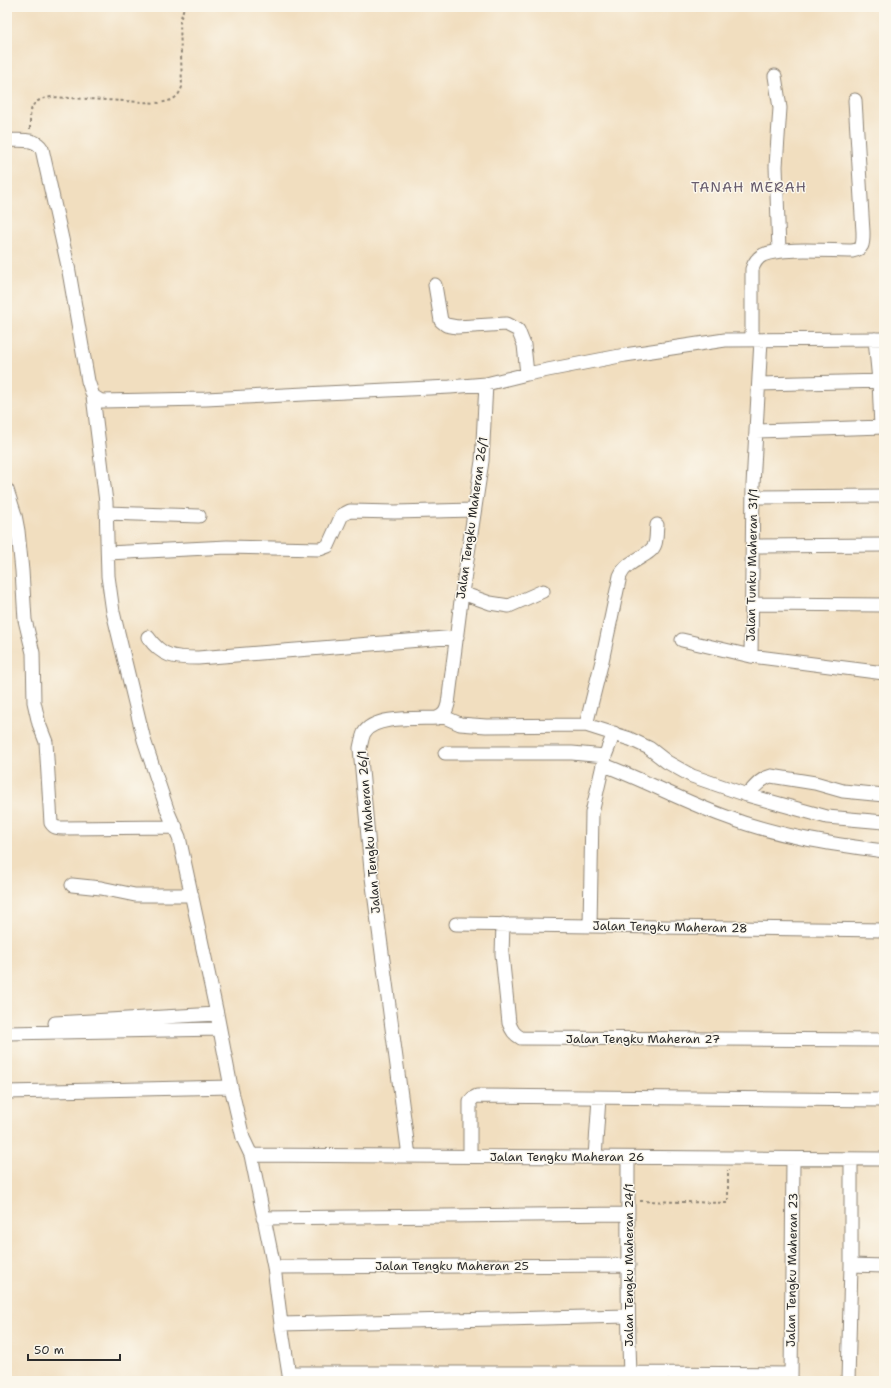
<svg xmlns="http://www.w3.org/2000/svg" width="891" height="1388" viewBox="0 0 891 1388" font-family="'Shantell Sans',sans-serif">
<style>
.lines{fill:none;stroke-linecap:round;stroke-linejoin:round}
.minor-casing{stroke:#8e8475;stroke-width:15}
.path{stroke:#8e8475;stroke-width:2;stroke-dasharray:3 3;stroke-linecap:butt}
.minor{stroke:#fff;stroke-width:13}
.labels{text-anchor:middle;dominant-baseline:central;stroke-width:3;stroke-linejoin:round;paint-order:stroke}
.street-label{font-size:12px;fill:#2b2b2b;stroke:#fbf7ec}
.quarter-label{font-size:14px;letter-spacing:1px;fill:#675c6d;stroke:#fbf7ec}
</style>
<rect width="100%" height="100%" fill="#fbf7ec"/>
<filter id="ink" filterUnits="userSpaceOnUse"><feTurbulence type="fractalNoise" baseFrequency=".025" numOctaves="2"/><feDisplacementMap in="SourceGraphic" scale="8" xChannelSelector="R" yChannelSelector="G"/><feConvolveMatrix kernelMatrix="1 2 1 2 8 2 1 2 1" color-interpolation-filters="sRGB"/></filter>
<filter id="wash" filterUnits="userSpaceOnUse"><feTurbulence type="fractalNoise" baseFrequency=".012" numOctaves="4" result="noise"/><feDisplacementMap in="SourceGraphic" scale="16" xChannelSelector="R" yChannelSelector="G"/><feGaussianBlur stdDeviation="0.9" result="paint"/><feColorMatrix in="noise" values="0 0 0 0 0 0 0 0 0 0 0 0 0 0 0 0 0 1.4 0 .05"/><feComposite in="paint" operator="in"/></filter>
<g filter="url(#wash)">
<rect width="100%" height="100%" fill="#f1debf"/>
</g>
<g filter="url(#ink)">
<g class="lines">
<!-- minor casing -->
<g class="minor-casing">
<path id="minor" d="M 775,76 L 780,108 L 776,166 L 779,251
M 7,140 C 19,141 35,137 42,149 L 68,266 L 88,381 L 93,396 L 101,401 L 206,399 L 325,393 L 450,387 L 486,384 L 527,374 L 625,355 L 725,340 L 884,339
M 435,285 L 441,321 L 446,325 L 457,327 L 506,324 L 518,330 L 524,345 L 527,374
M 875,339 L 879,381 L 881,427
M 752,340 L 752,269 C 754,263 757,258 763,255 C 781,247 830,251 852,251 C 864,249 863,243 863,232 L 855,100
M 759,384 L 884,381
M 93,396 L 106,502 L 108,576 L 113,612 L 144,740 L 168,812 L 179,837 L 217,1014 L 231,1087 L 243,1138 L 251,1155 L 274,1267 L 281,1324 L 290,1381
M 756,431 L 884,427
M 7,490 L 15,515 L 18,531 L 22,571 L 25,620 L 33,653 L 34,702 L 39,724 L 46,742 L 51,823 C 54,828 58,828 63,828 L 176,827
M 753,497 L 884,496
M 106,513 L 199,516
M 753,546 L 884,545
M 108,553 L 227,547 L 320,549 L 328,546 L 342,515 L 350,511 L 395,512 L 474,510
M 462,593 L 490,603 L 509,606 L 543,591
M 752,604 L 884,605
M 148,637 C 162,657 174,658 198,658 L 457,637
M 682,640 L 751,656 L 884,673
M 751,656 L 753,485 L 761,340
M 442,716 L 460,724 L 486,726 L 586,725 L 630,739 L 649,748 L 667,762 L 692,776 L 747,795 L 827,817 L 884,822
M 586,725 L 602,661 L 620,576 C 627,559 651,557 655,544 C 657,538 656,531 657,525
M 445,753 L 572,753 L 605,756
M 604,765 C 644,780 683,801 724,816 C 776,836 830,844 884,851
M 747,795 C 754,788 761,778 771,776 L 815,783 L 843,791 L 884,795
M 72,885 L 101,888 L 135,895 L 192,895
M 456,924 L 884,930
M 503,924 L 502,954 L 509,1023 C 512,1031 514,1034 521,1038 L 884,1040
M 590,926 L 592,813 L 605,756 L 614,733
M 55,1023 L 217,1014
M 7,1033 L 220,1029
M 7,1092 L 231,1087
M 251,1155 L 884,1159
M 409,1156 L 371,870 L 360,748 C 361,744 362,737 364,733 C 374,715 419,719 437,718 C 444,715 446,712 448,704 L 462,593 L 482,461 L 486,384
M 470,1156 L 470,1102 L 473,1098 L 477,1096 L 884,1100
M 595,1157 L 599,1098
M 628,1158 C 628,1229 627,1301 630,1373
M 851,1159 L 851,1265 L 884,1266
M 263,1218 L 628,1214
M 274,1267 L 629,1265
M 281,1324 L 628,1316
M 289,1373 L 630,1373 L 791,1374
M 791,1381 L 793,1159
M 848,1381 L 851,1265"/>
</g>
<!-- path -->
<path class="path" d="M 30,129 C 30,109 29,100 52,97 L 159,103 C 171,101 178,99 182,87 L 180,21 L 184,7
M 640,1201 L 728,1203 L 728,1170"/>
<!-- minor -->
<use href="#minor" class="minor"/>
</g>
</g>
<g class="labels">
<!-- street labels -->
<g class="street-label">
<text transform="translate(472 518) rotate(-82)">Jalan Tengku Maheran 26/1</text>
<text transform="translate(752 565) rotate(-89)">Jalan Tunku Maheran 31/1</text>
<text transform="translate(369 832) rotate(-95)">Jalan Tengku Maheran 26/1</text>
<text transform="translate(670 927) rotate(1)">Jalan Tengku Maheran 28</text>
<text x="643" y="1039">Jalan Tengku Maheran 27</text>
<text x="567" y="1157">Jalan Tengku Maheran 26</text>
<text transform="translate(629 1265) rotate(-90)">Jalan Tengku Maheran 24/1</text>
<text x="452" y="1266">Jalan Tengku Maheran 25</text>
<text transform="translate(792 1270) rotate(-89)">Jalan Tengku Maheran 23</text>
</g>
<!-- quarter labels -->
<g class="quarter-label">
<text x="749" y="187">TANAH MERAH</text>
</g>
</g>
<!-- margin -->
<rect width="891" height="1388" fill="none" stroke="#fbf7ec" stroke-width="24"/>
<!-- scale -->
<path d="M28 1354v6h92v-6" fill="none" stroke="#2b2b2b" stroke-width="2"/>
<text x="34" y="1354" font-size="12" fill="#2b2b2b" stroke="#fbf7ec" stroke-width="3" paint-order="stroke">50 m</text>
</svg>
